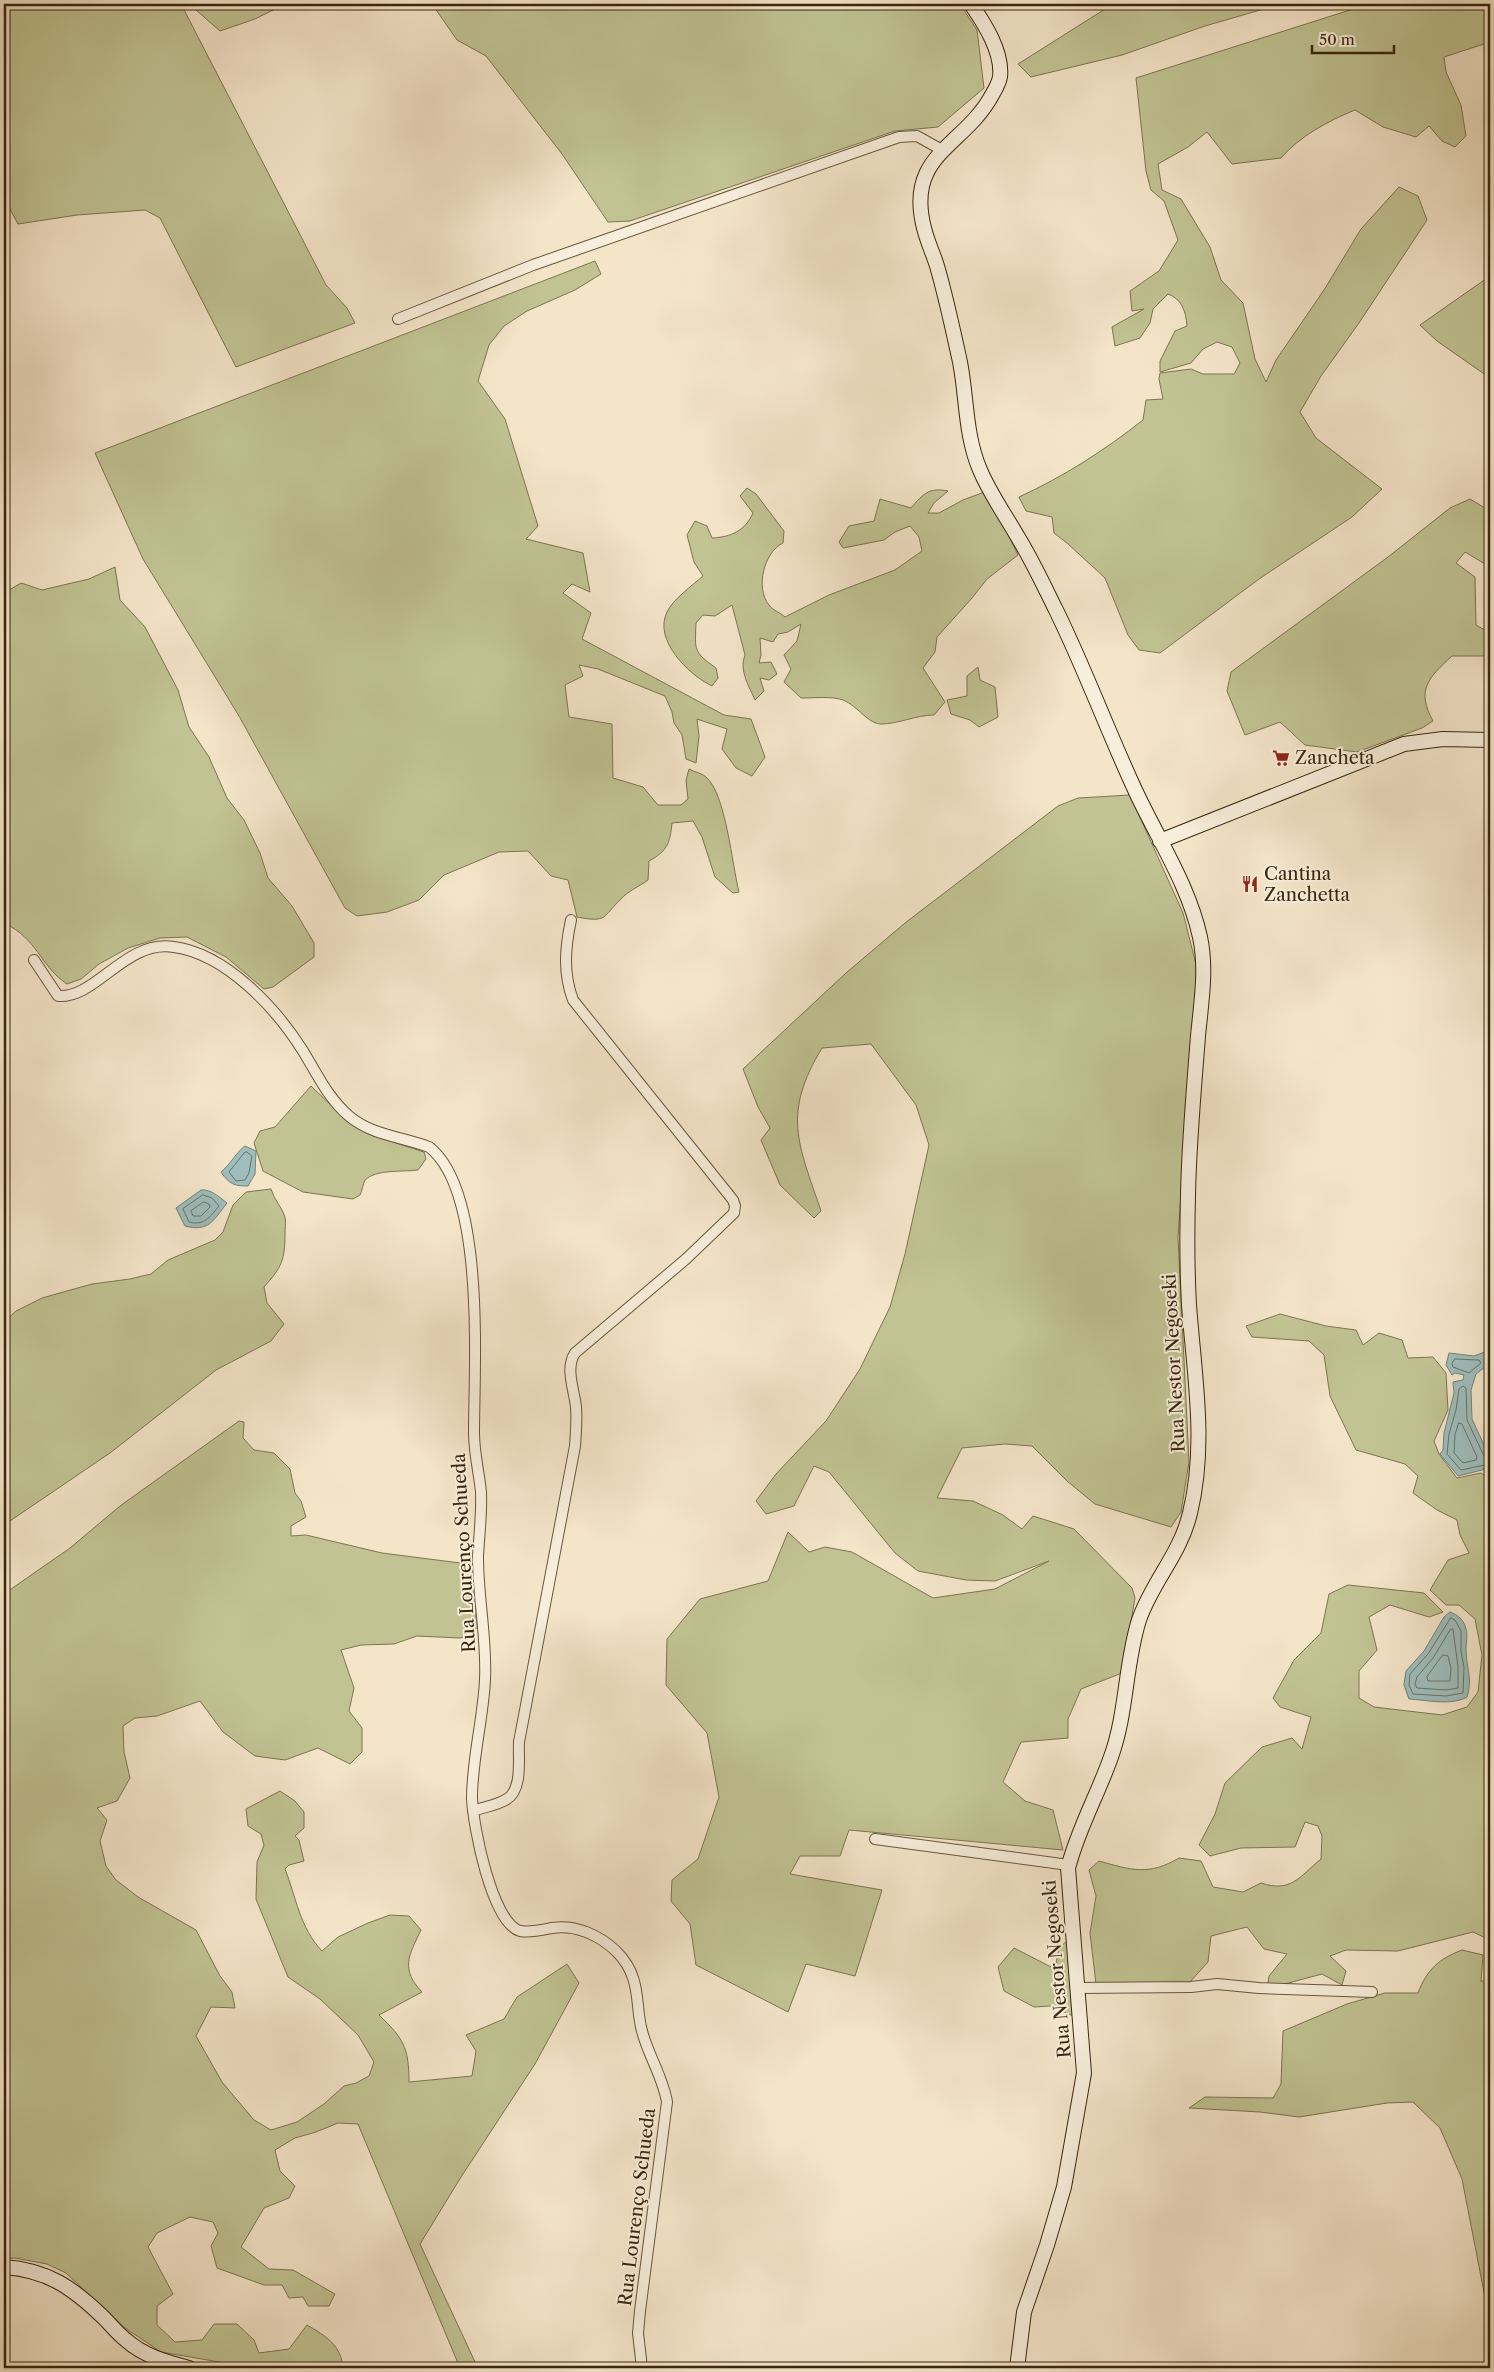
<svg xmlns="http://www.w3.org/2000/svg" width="1494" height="2372" viewBox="0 0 1494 2372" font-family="'Libre Caslon Text',serif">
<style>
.green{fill:#c1c393;stroke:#7d7450}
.water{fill:#9ebdbd;stroke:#768176}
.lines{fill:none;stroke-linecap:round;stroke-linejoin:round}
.shore{stroke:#6c7264;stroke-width:1}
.street-casing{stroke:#68563b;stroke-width:12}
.secondary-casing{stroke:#39260c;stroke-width:16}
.street{stroke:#f8eedc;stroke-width:10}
.secondary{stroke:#f8eedc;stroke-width:14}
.labels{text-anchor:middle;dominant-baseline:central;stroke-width:4;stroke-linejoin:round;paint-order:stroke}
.poi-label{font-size:18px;fill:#39260c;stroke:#f8eedc;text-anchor:start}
.street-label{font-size:18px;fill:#39260c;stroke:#f8eedc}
</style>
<rect width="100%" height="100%" fill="#f4e5c9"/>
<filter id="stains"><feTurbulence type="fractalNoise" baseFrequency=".004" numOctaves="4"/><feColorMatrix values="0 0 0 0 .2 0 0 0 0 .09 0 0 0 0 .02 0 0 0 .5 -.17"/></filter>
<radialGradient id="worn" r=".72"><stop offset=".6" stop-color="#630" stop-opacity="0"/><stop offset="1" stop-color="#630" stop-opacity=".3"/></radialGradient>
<!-- green -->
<path class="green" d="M 4,4 L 181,4 L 326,285 L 347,308 L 355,323 L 236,367 L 160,218 L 145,210 L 77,215 L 18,224 L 4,198 Z
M 194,4 L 285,4 L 255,19 L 220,31 L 196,10 Z
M 432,4 L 960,4 L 977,30 L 984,88 L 938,127 L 895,131 L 630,221 L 608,222 L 562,154 L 486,56 L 457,40 Z
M 1113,4 L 1281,4 L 1205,26 L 1122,55 L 1031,77 L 1018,64 Z
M 1369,4 L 1490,4 L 1490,42 L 1444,57 L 1446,72 L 1461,105 L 1466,136 L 1455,147 L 1442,141 L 1429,126 L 1416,137 L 1383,127 L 1355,110 C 1328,121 1300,136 1281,158 L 1232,164 L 1207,132 L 1188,147 L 1158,164 L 1162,190 L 1181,199 L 1210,247 L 1221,280 L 1243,303 L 1255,359 L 1266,382 L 1276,360 L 1324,290 L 1361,229 L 1399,187 L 1418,196 L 1427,220 L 1359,323 L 1321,376 L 1300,412 L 1316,438 L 1382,489 L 1352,517 L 1259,579 L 1160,653 L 1139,650 L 1128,635 L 1105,578 L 1067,543 L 1054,533 L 1052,517 L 1026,511 L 1019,497 C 1063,477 1105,450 1143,420 L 1146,400 L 1163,399 L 1159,379 L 1160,373 L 1191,369 L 1203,374 L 1234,374 L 1240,363 L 1232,347 L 1217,342 L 1203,349 L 1191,363 L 1160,372 L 1160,361 L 1175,331 L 1187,326 C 1186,312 1182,299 1168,294 L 1153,309 L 1150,323 L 1140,338 L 1115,346 L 1112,327 L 1144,309 L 1132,311 L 1130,291 L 1159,271 L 1178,240 L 1164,201 L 1151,190 L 1146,171 L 1136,78 Z
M 595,261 L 601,274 L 575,290 L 527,311 L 504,326 L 489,345 L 478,381 L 505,419 L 538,526 L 526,539 L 583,553 L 590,592 L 572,584 L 563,593 L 591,613 L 582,639 L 724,715 L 751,719 L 765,757 L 752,776 L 736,768 L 722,749 L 727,729 L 697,719 L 699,736 L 696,763 L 686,759 L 682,735 L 674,723 L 672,712 L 665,696 L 598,669 L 579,665 L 583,676 L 565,685 L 569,717 L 612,724 L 613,778 L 643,787 L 658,805 L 681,805 L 688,799 L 686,780 L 689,769 C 694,772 702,773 706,777 C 726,794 732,865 739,892 L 733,893 L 715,877 L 702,837 L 693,821 L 672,823 C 670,844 667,851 649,861 L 648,880 C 640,886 628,891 621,899 C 602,917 608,923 577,917 L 568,880 L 551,876 L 528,851 L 499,852 L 444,875 L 419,900 L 387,912 L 357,916 L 345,908 L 239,716 L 143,559 L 95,453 Z
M 1490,276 L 1490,378 L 1437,341 L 1420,325 Z
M 747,488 L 756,494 L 784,531 L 783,543 C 764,552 755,588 769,605 C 772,610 781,613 785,617 L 829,595 L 895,570 L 922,551 L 919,537 L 910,526 L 895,532 L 884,540 L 843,548 L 839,542 L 849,526 L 874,521 L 880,499 L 911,508 C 923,494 929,487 948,491 L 934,503 L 928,513 L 939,513 L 963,500 L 987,491 L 1018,555 L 987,579 L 972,598 L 937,637 L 935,652 L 923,668 L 945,702 L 934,715 C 916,715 899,724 881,724 C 868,724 858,706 843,700 C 832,696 814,698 801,698 L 784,682 L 791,669 L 784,655 L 797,641 L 801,624 L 788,632 L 778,634 L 773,642 L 760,638 L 761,655 L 759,663 L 771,662 L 777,674 L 769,680 L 760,678 L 764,691 L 755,700 C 749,686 739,671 745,655 L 732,605 L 715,616 L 703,615 L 696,623 C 695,650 693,652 716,668 L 718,678 L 712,686 C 689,675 653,640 667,612 C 672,600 693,585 703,576 L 694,562 L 687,535 L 695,521 L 707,526 L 712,538 C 731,537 745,531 753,513 L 740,496 Z
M 1470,499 L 1490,511 L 1490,567 L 1465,552 L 1456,563 L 1475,577 L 1476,625 L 1490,633 L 1490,656 L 1452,656 C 1428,678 1416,690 1433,721 L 1422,728 L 1357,752 L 1305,745 L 1280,722 L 1245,735 L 1227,691 L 1231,672 L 1388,557 L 1450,508 Z
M 115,567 L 120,600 L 145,627 L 178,690 L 189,727 L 209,757 L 227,798 L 244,820 L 260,853 L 268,878 L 292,906 L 314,943 L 314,957 L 273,987 L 264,989 L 226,957 L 187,937 L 160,938 L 128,948 L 99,964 L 81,979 L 67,984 C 40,966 38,939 4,923 L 4,593 L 21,583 L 42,590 L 89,579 Z
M 978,667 L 980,680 L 995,687 L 998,717 L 979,727 L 970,720 L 951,714 L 947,700 L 967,696 L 967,676 Z
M 1130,795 L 1183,913 L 1197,968 L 1178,1237 L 1189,1462 L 1181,1512 L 1171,1527 L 1095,1504 L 1067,1481 L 1032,1446 L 1005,1444 L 962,1448 L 937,1498 L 973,1501 L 1003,1515 L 1022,1529 L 1033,1516 L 1074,1529 L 1132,1588 L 1135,1598 L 1122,1673 L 1081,1689 L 1068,1719 L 1068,1738 L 1021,1742 L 1003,1782 L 1025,1801 L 1053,1810 L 1063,1850 L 849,1830 L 840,1856 L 800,1856 L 790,1874 L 882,1890 L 855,1976 L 806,1964 L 788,2012 L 696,1965 L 690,1924 L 671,1901 L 672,1880 L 698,1859 L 719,1797 L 707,1733 L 666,1685 L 667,1639 L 700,1599 L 768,1581 L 788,1532 L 809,1552 L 825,1547 L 852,1552 L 933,1598 L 995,1589 L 1049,1561 L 995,1581 L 966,1580 L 918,1571 L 895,1553 L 829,1472 L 814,1466 L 794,1506 L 766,1514 L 756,1501 L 776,1474 L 826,1421 L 860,1369 L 890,1307 L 905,1254 L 929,1145 L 916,1105 L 871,1044 L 822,1048 C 782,1114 798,1143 821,1211 L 814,1218 L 780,1185 L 761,1140 L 770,1128 L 758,1107 L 743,1069 L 846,973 L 905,923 L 1058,806 L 1078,798 Z
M 311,1086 L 336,1110 L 368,1134 L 424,1152 L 426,1159 L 418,1170 C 404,1172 375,1169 365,1180 C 363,1184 362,1191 360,1195 L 353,1199 L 303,1192 L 263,1171 L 254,1143 L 260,1131 L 275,1127 Z
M 271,1189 C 274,1200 282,1207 285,1217 C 286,1222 285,1229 285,1233 C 285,1260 282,1267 264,1287 L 267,1303 L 284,1324 L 271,1341 L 216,1370 L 110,1453 L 4,1525 L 4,1322 L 16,1311 L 42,1298 L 92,1284 L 130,1279 L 151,1274 L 168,1260 L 215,1240 L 223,1232 L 233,1205 L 246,1192 Z
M 1280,1314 L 1326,1326 L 1356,1330 L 1363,1345 L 1379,1333 L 1402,1340 L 1408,1358 L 1433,1357 L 1446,1373 L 1448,1410 L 1434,1441 L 1439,1454 L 1457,1478 L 1481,1473 L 1490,1479 L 1490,1940 L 1473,1932 L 1398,1951 L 1346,1950 L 1330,1956 L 1346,1971 L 1342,1985 L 1322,1974 L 1281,1985 L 1268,1984 L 1269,1976 L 1287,1954 L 1264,1949 L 1247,1927 L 1211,1936 L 1208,1962 L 1190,1982 L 1096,1984 L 1090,1933 L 1096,1896 L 1089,1870 L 1099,1861 C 1131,1870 1149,1876 1179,1858 L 1201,1861 L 1213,1887 L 1243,1892 L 1261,1883 C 1291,1893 1299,1877 1321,1859 L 1322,1836 L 1318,1826 L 1305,1822 L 1295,1847 L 1241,1848 L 1210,1856 L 1199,1845 L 1215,1814 L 1225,1783 L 1262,1747 L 1292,1738 L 1302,1749 L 1311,1717 L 1280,1707 L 1273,1698 L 1294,1660 L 1321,1633 L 1329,1594 L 1348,1585 L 1424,1593 L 1443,1612 L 1429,1617 L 1390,1605 L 1369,1617 L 1377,1650 L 1359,1671 L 1359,1698 L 1374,1707 L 1442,1715 L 1467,1707 L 1478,1692 L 1482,1655 L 1475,1619 L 1459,1605 L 1446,1605 L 1430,1590 L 1448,1560 L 1469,1553 L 1460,1535 L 1457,1520 L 1437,1510 L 1413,1493 L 1418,1476 L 1405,1464 L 1356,1450 L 1330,1396 L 1324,1355 L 1309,1341 L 1252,1337 L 1246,1326 Z
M 239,1421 L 244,1422 L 243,1438 L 254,1450 L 274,1453 L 290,1469 L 295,1493 L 301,1501 L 306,1517 L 291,1526 L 291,1536 L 306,1535 L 382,1553 L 476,1565 L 476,1629 L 468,1636 L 460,1638 L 417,1636 L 394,1644 L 361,1645 L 341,1650 L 354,1688 L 349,1711 L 362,1728 L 362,1752 L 350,1764 L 318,1748 L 285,1760 L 255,1756 L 223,1732 L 200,1701 L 157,1716 L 135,1718 L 123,1726 L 124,1752 L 130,1778 L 117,1801 L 97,1808 L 107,1820 L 100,1841 L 106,1866 L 116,1880 L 138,1897 L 196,1930 L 220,1976 L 232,1992 L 235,2008 L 211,2007 L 196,2036 L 222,2082 L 254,2120 L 271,2130 L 297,2122 L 324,2104 L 344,2086 L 356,2083 L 369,2076 L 374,2062 L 358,2035 L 320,1999 L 288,1977 L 256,1899 L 257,1862 L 264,1845 L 261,1834 L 248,1826 L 246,1809 L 280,1791 L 295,1801 L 304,1812 L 304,1828 L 295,1836 L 299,1840 L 304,1861 L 289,1865 L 285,1869 C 296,1897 300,1928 322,1951 L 338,1937 L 368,1923 L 390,1915 L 409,1916 L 421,1930 C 409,1955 400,1969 422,1992 L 379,2015 C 403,2038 409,2047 409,2082 L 472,2076 L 476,2051 L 466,2035 L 504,2019 L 517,1997 L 567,1964 L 579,1983 L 535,2064 L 461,2177 L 420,2244 L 476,2364 L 469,2368 L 460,2368 L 358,2124 L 338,2123 L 316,2132 L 295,2138 L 275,2150 L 280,2171 L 295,2186 L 289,2198 L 264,2208 L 241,2247 L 269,2269 L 293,2270 L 335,2294 L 329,2306 L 308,2306 L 303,2297 L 289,2298 L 282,2285 L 264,2285 L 217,2268 L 211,2246 L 218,2233 L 213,2222 L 190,2217 L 157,2233 L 148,2247 L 173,2294 L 157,2306 L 157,2325 L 175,2342 L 202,2340 L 214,2324 L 237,2324 L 254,2340 L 259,2353 L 289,2349 L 307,2325 C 326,2336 341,2345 343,2368 L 254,2368 L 161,2352 L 125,2328 L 66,2273 L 47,2264 L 15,2258 L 4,2259 L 4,1594 L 70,1548 L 120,1506 Z
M 1068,1940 L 1075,2017 L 1051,2006 L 1034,2007 L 1004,1991 L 998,1967 L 1014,1948 L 1055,1969 L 1059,1948 Z
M 1462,1950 L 1483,1955 L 1481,1982 L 1490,1976 L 1490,2323 L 1462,2179 L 1440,2128 L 1413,2102 L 1387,2103 L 1299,2117 L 1260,2112 L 1189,2108 L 1205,2097 L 1273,2098 L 1281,2084 L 1283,2031 L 1347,2004 L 1385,1993 L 1418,1993 C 1427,1969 1439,1959 1462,1950 Z"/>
<!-- water -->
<path class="water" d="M 245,1146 L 256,1151 L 255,1174 L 248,1186 C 234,1186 229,1184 221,1172 C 230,1165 238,1150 245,1146 Z
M 201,1190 C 211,1189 219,1197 227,1203 C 213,1221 209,1232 185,1226 L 176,1208 Z
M 1490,1350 L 1490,1363 L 1476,1374 L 1471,1390 L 1472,1419 L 1490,1458 L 1490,1468 L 1458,1476 L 1440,1454 L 1443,1450 L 1444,1433 L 1454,1393 L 1453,1382 L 1463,1380 L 1464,1375 L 1455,1373 L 1452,1375 L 1446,1365 L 1449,1353 L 1474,1356 Z
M 1450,1612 C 1458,1615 1464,1620 1466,1629 C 1468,1635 1466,1643 1466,1649 C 1466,1667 1473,1679 1467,1697 C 1452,1706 1426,1700 1409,1699 L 1404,1685 L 1406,1671 L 1424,1651 L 1444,1617 Z"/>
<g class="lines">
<!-- shore -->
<path class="shore" d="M 247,1152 L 252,1156 L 249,1173 L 245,1180 L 236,1181 L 229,1172 L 244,1153 Z
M 203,1195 L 212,1198 L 219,1206 C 210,1217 204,1226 189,1222 L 183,1209 Z
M 204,1202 L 209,1204 L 210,1207 L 201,1216 L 193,1216 L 191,1211 Z
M 1455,1359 L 1479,1360 L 1481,1363 L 1469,1373 L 1453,1367 L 1452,1364 Z
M 1459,1423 L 1462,1424 L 1477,1457 L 1476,1460 L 1463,1463 L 1454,1453 L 1455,1435 Z
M 1490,1458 L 1484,1456 L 1467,1420 L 1466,1388 L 1463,1386 L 1459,1389 L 1456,1410 L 1449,1434 L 1447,1454 L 1461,1470 L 1490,1464
M 1451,1618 L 1455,1620 L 1461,1631 L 1461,1651 L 1464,1667 L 1463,1693 L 1446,1696 L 1413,1694 L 1409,1685 L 1410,1674 L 1428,1654 Z
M 1453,1629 L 1458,1667 L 1458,1688 L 1446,1690 L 1417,1688 L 1415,1684 L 1417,1677 L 1433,1658 L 1450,1630 Z
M 1443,1655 L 1448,1656 L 1451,1668 L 1450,1681 L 1428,1681 L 1427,1677 Z"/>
<!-- street casing -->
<g class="street-casing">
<path id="street" d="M 398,319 L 533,265 L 899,137 L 917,136 L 942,150
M 34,960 L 58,996 C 96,999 126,939 174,947 C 226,954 276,1008 303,1051 C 317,1074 328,1098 349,1116 C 371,1135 403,1137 429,1147 C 486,1191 474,1366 474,1433 C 474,1453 479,1472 481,1492 C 482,1514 479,1535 478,1557 C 478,1598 487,1639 485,1680 C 483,1720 472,1759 472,1798 C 473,1826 492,1923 520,1931 C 530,1933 542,1930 552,1928 C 575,1924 599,1935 616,1951 C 623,1958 630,1968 633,1978 C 639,1995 637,2014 642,2031 C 648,2055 663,2077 667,2102 L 640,2311 L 638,2333 L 642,2368
M 473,1811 C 484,1807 498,1805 507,1799 C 523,1789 518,1758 519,1742 L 575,1446 C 576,1433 577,1420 576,1407 C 574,1389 565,1368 575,1353 L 686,1259 L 734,1213 L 735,1206 L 733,1200 L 573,1000 C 563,973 565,948 571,920
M 875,1839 L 1069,1865
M 1078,1988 L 1191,1987 L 1217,1984 L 1259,1988 L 1372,1992"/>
</g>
<!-- secondary casing -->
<g class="secondary-casing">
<path id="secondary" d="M 971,4 C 984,23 1003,52 1000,77 C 999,82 995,90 992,95 C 964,147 905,154 924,228 C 927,241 933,253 937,266 C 946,297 953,330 960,362 C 967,398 965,435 980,470 C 990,494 1006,516 1019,539 C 1033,562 1044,586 1056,610 C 1085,669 1108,732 1136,792 C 1158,839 1189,886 1200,937 C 1207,969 1201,1004 1198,1036 C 1194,1089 1189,1142 1188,1195 C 1187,1232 1187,1269 1189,1305 C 1194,1374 1207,1444 1190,1513 C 1181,1553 1152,1582 1139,1620 C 1125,1664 1127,1713 1111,1757 C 1098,1794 1078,1829 1068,1868 L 1084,2073 L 1064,2187 L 1047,2245 L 1024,2312 L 1017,2368
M 1160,841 L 1404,744 L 1443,739 L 1490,740
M 4,2267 C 48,2270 73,2288 104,2318 C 111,2325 118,2334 126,2340 C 144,2356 166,2362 189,2368"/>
</g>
<!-- street -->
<use href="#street" class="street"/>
<!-- secondary -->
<use href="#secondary" class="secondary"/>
</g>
<!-- icons -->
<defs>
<g id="supermarket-bare" transform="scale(1.35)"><path d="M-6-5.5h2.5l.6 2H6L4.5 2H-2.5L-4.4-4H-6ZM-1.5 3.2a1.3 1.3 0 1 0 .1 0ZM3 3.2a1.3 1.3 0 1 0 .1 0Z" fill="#8f2418" stroke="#f8eedc" stroke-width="2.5" paint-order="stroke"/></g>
<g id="restaurant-bare" transform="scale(1.35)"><path d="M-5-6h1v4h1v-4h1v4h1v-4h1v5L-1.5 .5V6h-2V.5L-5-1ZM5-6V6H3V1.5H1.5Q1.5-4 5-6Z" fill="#8f2418" stroke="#f8eedc" stroke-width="2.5" paint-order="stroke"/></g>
</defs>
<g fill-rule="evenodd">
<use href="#supermarket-bare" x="1281" y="758"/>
<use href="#restaurant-bare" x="1250" y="884"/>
</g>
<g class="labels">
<!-- poi labels -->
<g class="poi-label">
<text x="1295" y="758">Zancheta</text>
<text x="1264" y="874">Cantina<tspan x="1264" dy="21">Zanchetta</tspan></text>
</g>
<!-- street labels -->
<g class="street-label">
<text transform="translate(1174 1363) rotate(-93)">Rua Nestor Negoseki</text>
<text transform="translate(464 1553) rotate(-93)">Rua Lourenço Schueda</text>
<text transform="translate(1057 1969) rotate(-95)">Rua Nestor Negoseki</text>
<text transform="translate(637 2207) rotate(-83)">Rua Lourenço Schueda</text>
</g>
</g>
<!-- margin -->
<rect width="1494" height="2372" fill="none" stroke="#f4e5c9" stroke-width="20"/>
<rect x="5" y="5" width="1484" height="2362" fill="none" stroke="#39260c" stroke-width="2.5"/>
<rect x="10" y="10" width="1474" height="2352" fill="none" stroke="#39260c"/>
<!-- scale -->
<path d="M1312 45v8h82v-8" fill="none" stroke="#39260c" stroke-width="2.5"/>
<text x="1319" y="45" font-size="15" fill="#39260c" stroke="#f8eedc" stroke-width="4" paint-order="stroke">50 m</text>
<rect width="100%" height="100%" filter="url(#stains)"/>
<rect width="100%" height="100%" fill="url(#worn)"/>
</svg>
